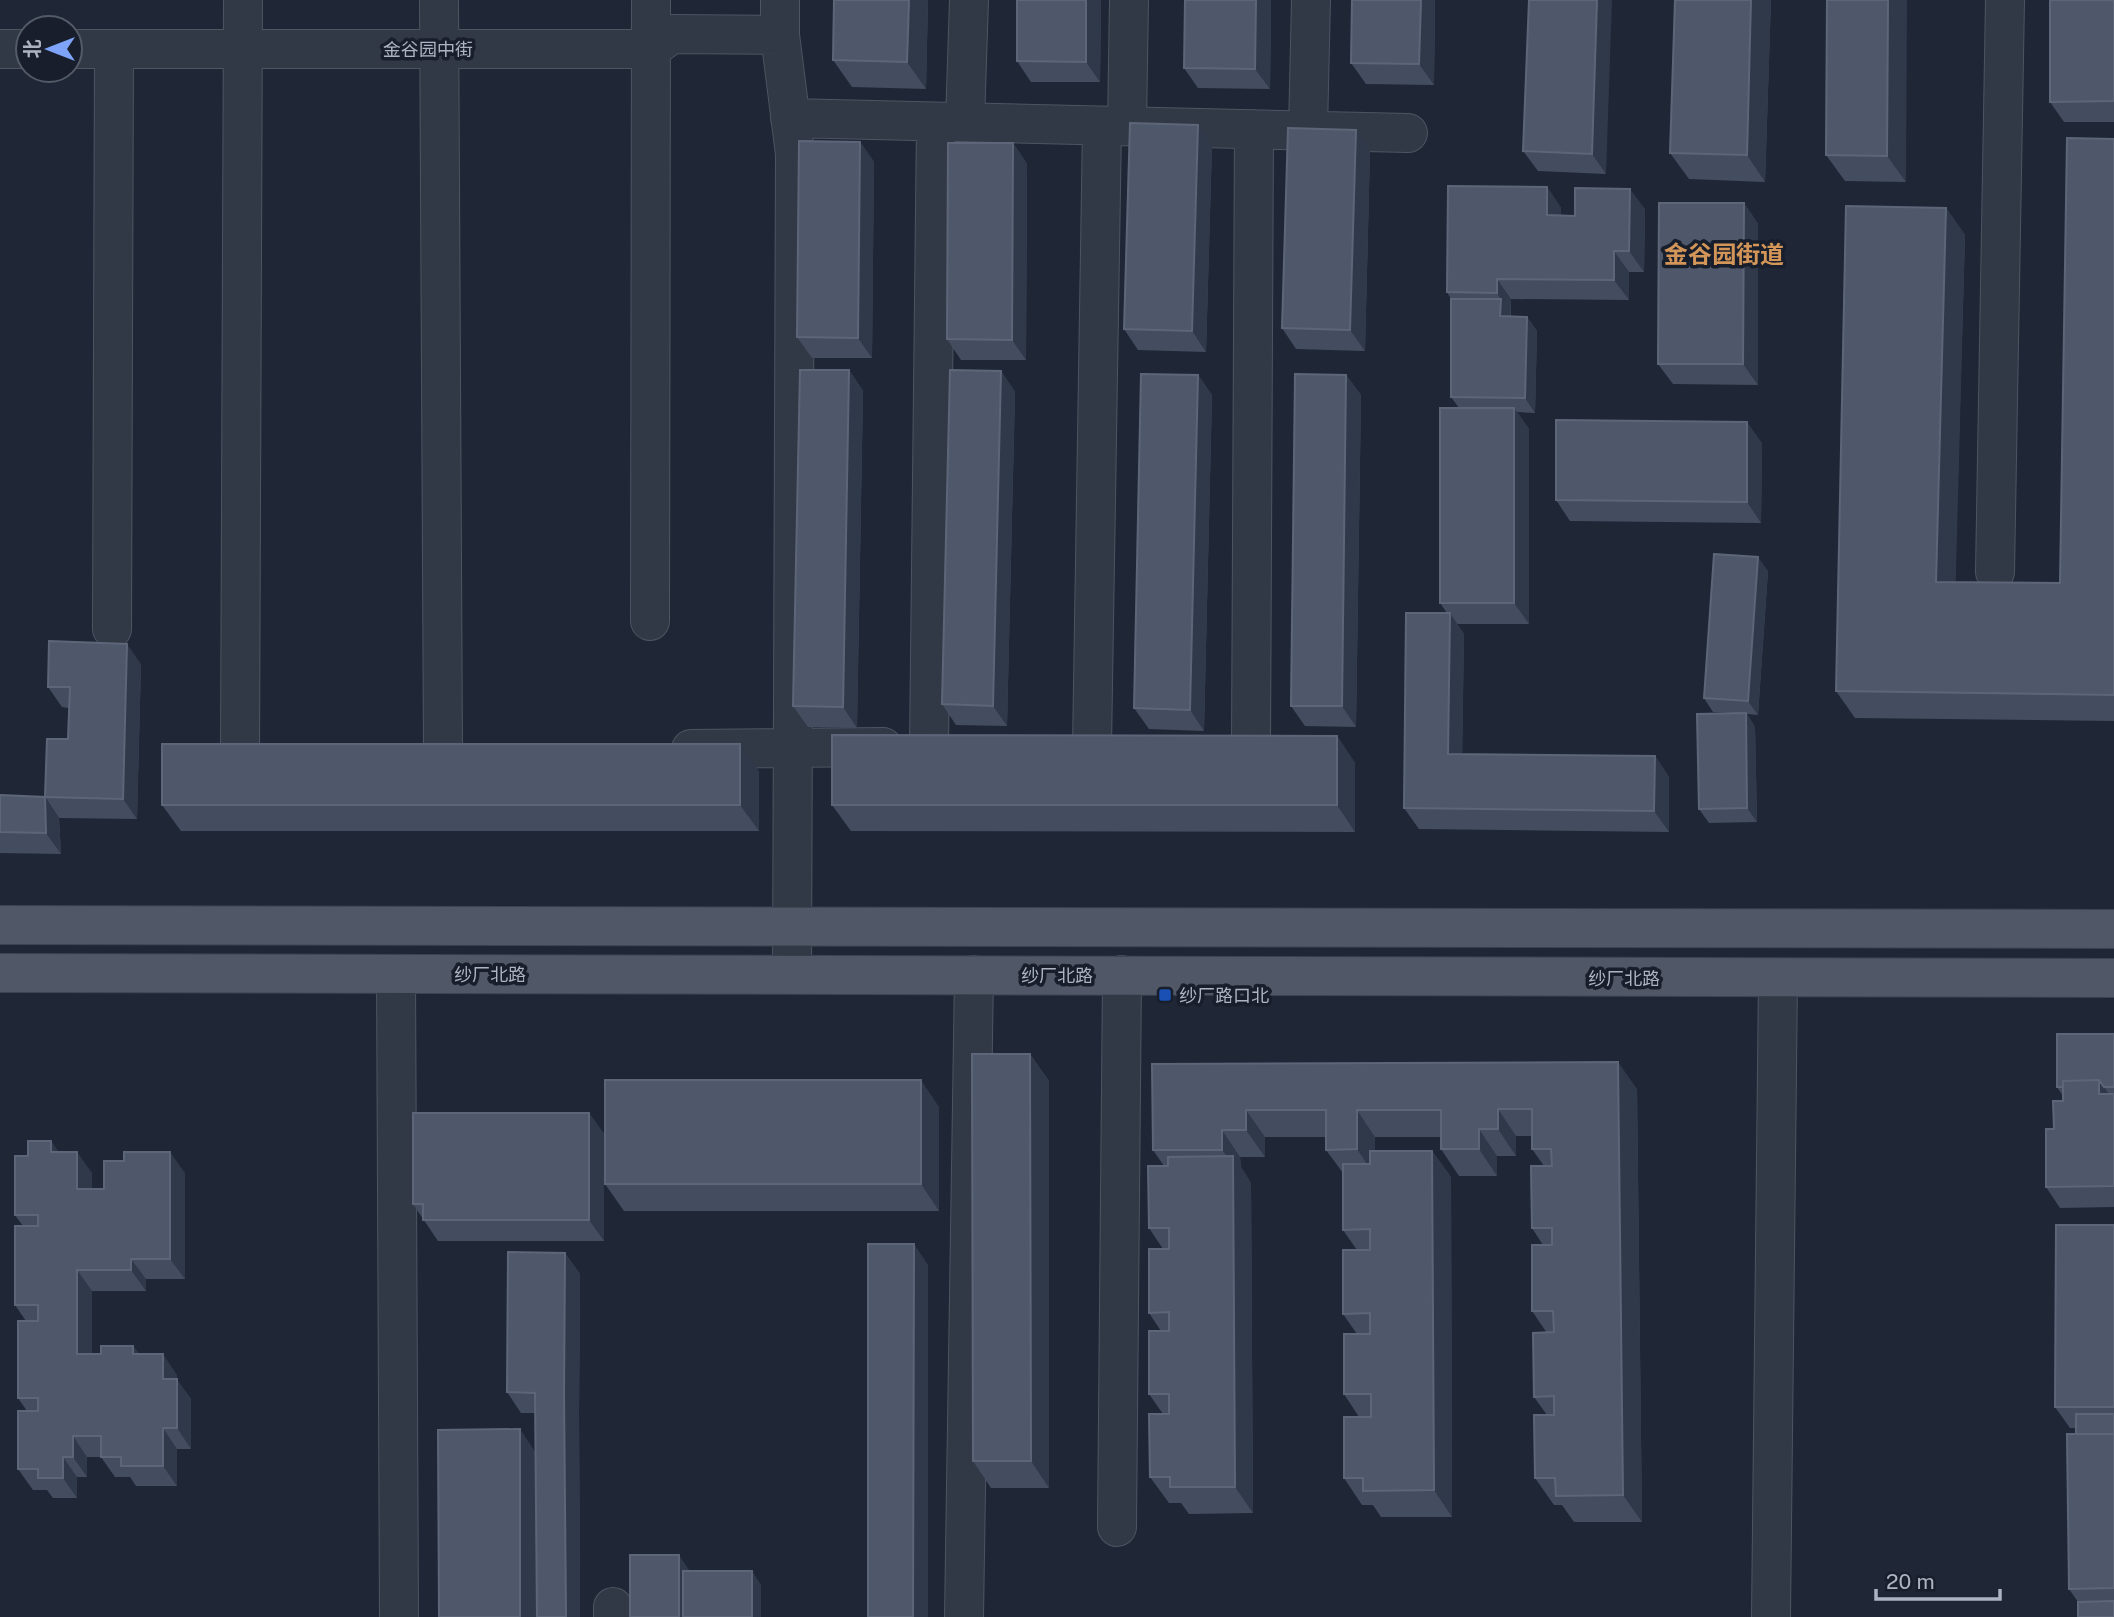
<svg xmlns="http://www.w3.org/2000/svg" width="2114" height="1617" viewBox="0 0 2114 1617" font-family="'Public Sans','Noto Sans SC',sans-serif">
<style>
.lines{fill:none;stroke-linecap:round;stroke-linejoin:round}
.minor-casing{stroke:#4d5462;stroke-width:40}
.major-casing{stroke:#3c4250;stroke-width:40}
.minor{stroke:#323946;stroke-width:38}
.major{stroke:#505867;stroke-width:38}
.wall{fill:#434d5f}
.shaded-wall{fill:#30394a}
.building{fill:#4e586a;stroke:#5d6678;stroke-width:2}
.transit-dot{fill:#1a4fb4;stroke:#181e2b;stroke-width:2.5}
.labels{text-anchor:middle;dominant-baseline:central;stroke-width:7;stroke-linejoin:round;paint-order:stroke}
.street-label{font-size:18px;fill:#acb4c4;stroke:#181e2b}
.poi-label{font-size:18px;fill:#acb4c4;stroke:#181e2b;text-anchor:start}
.district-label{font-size:24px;font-weight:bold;fill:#d39658;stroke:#181e2b}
</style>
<rect width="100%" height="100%" fill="#1f2736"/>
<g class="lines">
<!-- minor casing -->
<g class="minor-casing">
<path id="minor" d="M 439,0 L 443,753
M 780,0 L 780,35 L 795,154 L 792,974
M 0,49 L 28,49
M 70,49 L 651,49 L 672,34 L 780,35
M 790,118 L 1408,133
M 965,122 L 969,0
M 1127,126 L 1129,0
M 1308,130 L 1311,0
M 1995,572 L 2005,0
M 650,621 L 651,0
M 112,629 L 114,49
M 1251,745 L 1254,129
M 929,747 L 936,122
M 1092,747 L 1102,126
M 691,749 L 883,747
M 240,756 L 243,0
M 396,974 L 399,1617
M 1117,1527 L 1122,975
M 613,1607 L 613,1617
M 964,1617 L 974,975
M 1771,1617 L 1778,978"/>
</g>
<!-- major casing -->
<g class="major-casing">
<path id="major" d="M 0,925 L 2114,929
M 0,973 L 2114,978"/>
</g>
<!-- minor -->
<use href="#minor" class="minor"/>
<!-- major -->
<use href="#major" class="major"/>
</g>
<!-- wall -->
<path class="wall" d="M 928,0 L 926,89 L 852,87 L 833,60 Z
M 1101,0 L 1100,82 L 1031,82 L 1017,61 Z
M 1185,0 L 1271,0 L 1270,89 L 1198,88 L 1184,68 Z
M 1352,0 L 1435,0 L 1434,85 L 1366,84 L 1351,63 Z
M 1529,0 L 1606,174 L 1538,171 L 1523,151 Z
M 1675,0 L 1771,0 L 1765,182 L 1689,179 L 1670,153 Z
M 1827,0 L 1906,182 L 1845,181 L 1826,155 Z
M 2114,0 L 2114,122 L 2064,122 L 2050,102 Z
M 2114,139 L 2114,721 L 1855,718 L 1836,691 L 1946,208 L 1965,235 L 1955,582 L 2060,583 Z
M 860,142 L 874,162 L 872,358 L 812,358 L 797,337 Z
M 1013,143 L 1027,164 L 1026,360 L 961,360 L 947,339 Z
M 1212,145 L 1206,352 L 1138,350 L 1124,329 Z
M 1370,151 L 1365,351 L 1296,349 L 1282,328 Z
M 1547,187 L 1561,208 L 1561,215 L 1575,216 L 1645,209 L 1644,272 L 1629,272 L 1629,300 L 1511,299 L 1511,316 L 1527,317 L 1537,331 L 1535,413 L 1517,412 L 1529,429 L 1529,624 L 1457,624 L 1464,634 L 1462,754 L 1655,756 L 1669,777 L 1669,832 L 1419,829 L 1404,808 L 1447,613 L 1440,603 L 1459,408 L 1451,397 L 1451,299 L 1447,292 Z
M 1744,203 L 1758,224 L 1758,385 L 1673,384 L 1658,364 Z
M 849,370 L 863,391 L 857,728 L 808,727 L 793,706 Z
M 1001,371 L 1015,392 L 1007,726 L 956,725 L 942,704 Z
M 1198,375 L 1212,395 L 1204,731 L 1149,729 L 1134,708 Z
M 1346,375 L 1361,395 L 1356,727 L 1305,726 L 1291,706 Z
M 1762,443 L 1761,523 L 1570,521 L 1556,500 Z
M 1768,571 L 1758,715 L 1747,714 L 1755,727 L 1757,822 L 1709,823 L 1699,809 L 1732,713 L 1713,712 L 1704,698 Z
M 141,664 L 137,819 L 59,818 L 45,797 L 68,739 L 69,708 L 62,707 L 48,687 Z
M 1337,736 L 1355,763 L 1355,832 L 851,831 L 832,805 Z
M 759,771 L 759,831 L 181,831 L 162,805 Z
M 0,795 L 59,818 L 61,854 L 0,853 Z
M 2114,1034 L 2114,1207 L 2060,1208 L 2046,1187 L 2054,1129 L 2063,1101 L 2063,1096 L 2057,1087 Z
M 1030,1054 L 1049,1081 L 1049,1488 L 991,1488 L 973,1461 Z
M 1152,1064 L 1637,1089 L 1642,1522 L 1574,1522 L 1562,1505 L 1554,1505 L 1535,1478 L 1547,1415 L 1534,1397 L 1547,1333 L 1532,1311 L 1543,1245 L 1532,1228 L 1544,1166 L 1532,1149 L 1532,1136 L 1516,1136 L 1516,1156 L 1497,1156 L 1497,1176 L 1459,1176 L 1441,1149 L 1441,1137 L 1375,1137 L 1375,1151 L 1432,1151 L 1451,1177 L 1452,1517 L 1381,1517 L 1373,1505 L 1362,1505 L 1344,1478 L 1359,1417 L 1344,1394 L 1357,1334 L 1343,1314 L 1357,1250 L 1343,1230 L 1343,1173 L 1326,1150 L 1326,1137 L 1265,1137 L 1265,1157 L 1240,1157 L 1241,1167 L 1251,1183 L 1253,1513 L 1189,1514 L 1181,1503 L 1169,1503 L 1150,1477 L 1163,1414 L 1149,1394 L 1161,1331 L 1149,1313 L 1163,1249 L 1149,1228 L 1164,1166 L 1153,1150 Z
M 939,1107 L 939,1211 L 624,1211 L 605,1184 Z
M 589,1113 L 604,1134 L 604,1241 L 438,1241 L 413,1204 Z
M 51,1141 L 58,1152 L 92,1173 L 92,1189 L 104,1189 L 185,1173 L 185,1279 L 146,1279 L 146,1291 L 92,1291 L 92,1354 L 101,1354 L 133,1346 L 139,1354 L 177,1375 L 177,1380 L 191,1399 L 191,1449 L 177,1449 L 177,1486 L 136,1486 L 130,1477 L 115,1477 L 101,1457 L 87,1457 L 87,1477 L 77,1477 L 77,1498 L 53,1498 L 47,1490 L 33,1490 L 18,1469 L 27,1411 L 18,1398 L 26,1321 L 15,1305 L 23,1226 L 15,1215 L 28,1156 Z
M 2114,1225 L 2114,1617 L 2078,1602 L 2069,1589 L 2076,1428 L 2070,1428 L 2055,1407 Z
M 565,1253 L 580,1274 L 579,1413 L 580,1617 L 439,1617 L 535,1452 L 535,1413 L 521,1413 L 507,1392 Z"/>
<!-- shaded-wall -->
<path class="shaded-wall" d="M 909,0 L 928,0 L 926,89 L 907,62 Z
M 1086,0 L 1101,0 L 1100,82 L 1086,62 Z
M 1256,0 L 1271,0 L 1270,89 L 1255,69 Z
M 1421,0 L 1435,0 L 1434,85 L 1419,64 Z
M 1597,0 L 1612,0 L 1606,174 L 1592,154 Z
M 1751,0 L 1771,0 L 1765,182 L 1747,155 Z
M 1888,0 L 1907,0 L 1906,182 L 1887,156 Z
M 1198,125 L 1212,145 L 1206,352 L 1192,331 Z
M 1356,130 L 1370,151 L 1365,351 L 1350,330 Z
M 860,142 L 874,162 L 872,358 L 858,338 Z
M 1013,143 L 1027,164 L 1026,360 L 1012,340 Z
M 1547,187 L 1561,208 L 1561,236 L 1547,215 Z
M 1630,189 L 1645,209 L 1644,272 L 1629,251 Z
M 1744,203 L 1758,224 L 1758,385 L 1743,364 Z
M 1946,208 L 1965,235 L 1955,608 L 1936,582 Z
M 1614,251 L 1629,272 L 1629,300 L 1614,280 Z
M 1497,279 L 1511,299 L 1510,330 L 1500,316 L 1501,300 L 1497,293 Z
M 1527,317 L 1537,331 L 1535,413 L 1525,398 Z
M 849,370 L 863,391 L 857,728 L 843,707 Z
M 1001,371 L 1015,392 L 1007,726 L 993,706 Z
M 1198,375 L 1212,395 L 1204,731 L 1190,710 Z
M 1346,375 L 1361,395 L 1356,727 L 1342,706 Z
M 1514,408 L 1529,429 L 1529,624 L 1514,603 Z
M 1747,422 L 1762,443 L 1761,523 L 1747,502 Z
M 1758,557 L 1768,571 L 1758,715 L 1748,701 Z
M 1450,613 L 1464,634 L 1462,774 L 1448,754 Z
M 127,644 L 141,664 L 137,819 L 123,799 Z
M 1746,713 L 1755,727 L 1757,822 L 1747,808 Z
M 1337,736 L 1355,763 L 1355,832 L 1337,805 Z
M 740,744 L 759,771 L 759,831 L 740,805 Z
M 1655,756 L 1669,777 L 1669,832 L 1654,811 Z
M 45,797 L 59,818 L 61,854 L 46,833 Z
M 1030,1054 L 1049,1081 L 1049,1488 L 1031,1461 Z
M 1618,1062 L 1637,1089 L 1642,1522 L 1623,1495 Z
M 921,1080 L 939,1107 L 939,1211 L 921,1184 Z
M 2099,1080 L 2114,1101 L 2099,1094 Z
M 1498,1109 L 1516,1136 L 1516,1156 L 1498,1129 Z
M 1246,1110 L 1265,1137 L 1265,1157 L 1246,1130 Z
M 1357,1110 L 1375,1137 L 1375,1176 L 1357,1149 Z
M 589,1113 L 604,1134 L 604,1241 L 589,1220 Z
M 1479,1129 L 1497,1156 L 1497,1176 L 1479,1149 Z
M 1222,1130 L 1240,1157 L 1241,1167 L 1251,1183 L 1253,1513 L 1235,1487 L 1233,1164 L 1222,1150 Z
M 51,1141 L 65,1161 L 51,1152 Z
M 1432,1151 L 1451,1177 L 1452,1517 L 1434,1490 Z
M 77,1152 L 92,1173 L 92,1209 L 77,1189 Z
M 170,1152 L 185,1173 L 185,1279 L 170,1259 Z
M 914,1244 L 928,1265 L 928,1617 L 913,1617 Z
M 565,1253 L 580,1274 L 579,1413 L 580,1617 L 566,1617 L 564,1393 Z
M 131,1259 L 146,1279 L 146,1291 L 131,1270 Z
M 77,1270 L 92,1291 L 92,1375 L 77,1354 Z
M 133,1346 L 148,1366 L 133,1354 Z
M 163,1354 L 177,1375 L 177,1380 L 191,1399 L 191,1449 L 177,1428 L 163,1379 Z
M 163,1428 L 177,1449 L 177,1486 L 163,1466 Z
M 520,1429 L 538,1456 L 539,1617 L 520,1617 Z
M 73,1436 L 87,1457 L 87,1477 L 73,1457 Z
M 63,1457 L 77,1477 L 77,1498 L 63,1478 Z
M 679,1555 L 693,1576 L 693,1617 L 679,1617 Z
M 752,1571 L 761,1585 L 761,1617 L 752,1617 Z"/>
<!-- building -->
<path class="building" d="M 834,0 L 909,0 L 907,62 L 833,60 Z
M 1017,0 L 1086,0 L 1086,62 L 1017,61 Z
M 1185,0 L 1256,0 L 1255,69 L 1184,68 Z
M 1352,0 L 1421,0 L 1419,64 L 1351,63 Z
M 1529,0 L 1597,0 L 1592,154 L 1523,151 Z
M 1675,0 L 1751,0 L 1747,155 L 1670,153 Z
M 1827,0 L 1888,0 L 1887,156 L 1826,155 Z
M 2050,0 L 2114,0 L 2114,101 L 2050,102 Z
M 1130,123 L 1198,125 L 1192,331 L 1124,329 Z
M 1288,128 L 1356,130 L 1350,330 L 1282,328 Z
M 2067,138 L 2114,139 L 2114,695 L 1836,691 L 1846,206 L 1946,208 L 1936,582 L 2060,583 Z
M 799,141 L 860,142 L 858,338 L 797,337 Z
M 948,143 L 1013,143 L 1012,340 L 947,339 Z
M 1448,186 L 1547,187 L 1547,215 L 1575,216 L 1575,188 L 1630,189 L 1629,251 L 1614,251 L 1614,280 L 1497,279 L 1497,293 L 1447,292 Z
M 1659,203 L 1744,203 L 1743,364 L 1658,364 Z
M 1451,299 L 1501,299 L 1500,316 L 1527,317 L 1525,398 L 1451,397 Z
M 800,370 L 849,370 L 843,707 L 793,706 Z
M 950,370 L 1001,371 L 993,706 L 942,704 Z
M 1141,374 L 1198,375 L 1190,710 L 1134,708 Z
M 1295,374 L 1346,375 L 1342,706 L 1291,706 Z
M 1440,408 L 1514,408 L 1514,603 L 1440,603 Z
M 1556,420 L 1747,422 L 1747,502 L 1556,500 Z
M 1714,554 L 1758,557 L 1748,701 L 1704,698 Z
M 1406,613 L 1450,613 L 1448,754 L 1655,756 L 1654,811 L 1404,808 Z
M 49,641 L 127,644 L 123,799 L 45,797 L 47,739 L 68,739 L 70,687 L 48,687 Z
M 1746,713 L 1747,808 L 1699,809 L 1697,714 Z
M 832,735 L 1337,736 L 1337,805 L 832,805 Z
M 162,744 L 740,744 L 740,805 L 162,805 Z
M 0,795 L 45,797 L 46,833 L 0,832 Z
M 2057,1034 L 2114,1034 L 2114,1087 L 2104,1087 L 2099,1080 L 2063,1081 L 2063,1087 L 2057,1087 Z
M 972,1054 L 1030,1054 L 1031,1461 L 973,1461 Z
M 1618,1062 L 1623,1495 L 1556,1496 L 1555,1478 L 1535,1478 L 1534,1415 L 1554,1415 L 1554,1396 L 1534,1397 L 1533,1333 L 1554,1332 L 1553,1311 L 1532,1311 L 1532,1245 L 1552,1245 L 1552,1228 L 1532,1228 L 1531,1166 L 1552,1166 L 1551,1149 L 1532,1149 L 1532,1109 L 1498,1109 L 1498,1129 L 1479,1129 L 1479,1149 L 1441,1149 L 1441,1110 L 1357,1110 L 1357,1149 L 1326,1150 L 1326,1110 L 1246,1110 L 1246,1130 L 1222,1130 L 1222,1150 L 1153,1150 L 1152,1064 Z
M 605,1080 L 921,1080 L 921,1184 L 605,1184 Z
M 2099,1080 L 2099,1094 L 2114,1094 L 2114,1186 L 2046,1187 L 2046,1129 L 2054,1129 L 2053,1101 L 2063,1101 L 2063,1081 Z
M 413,1113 L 589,1113 L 589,1220 L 423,1220 L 423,1204 L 413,1204 Z
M 28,1141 L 51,1141 L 51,1152 L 77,1152 L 77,1189 L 104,1189 L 104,1161 L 124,1161 L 124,1152 L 170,1152 L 170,1259 L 131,1259 L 131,1270 L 77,1270 L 77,1354 L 101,1354 L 101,1346 L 133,1346 L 133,1354 L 163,1354 L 163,1379 L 177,1379 L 177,1428 L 163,1428 L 163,1466 L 121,1466 L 121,1457 L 101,1457 L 101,1436 L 73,1436 L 73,1457 L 63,1457 L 63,1478 L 38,1478 L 38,1469 L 18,1469 L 18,1411 L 38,1411 L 38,1398 L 18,1398 L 18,1321 L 38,1321 L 38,1305 L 15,1305 L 15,1226 L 38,1226 L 38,1215 L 15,1215 L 15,1156 L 28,1156 Z
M 1370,1151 L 1432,1151 L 1434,1490 L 1363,1491 L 1363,1478 L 1344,1478 L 1344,1417 L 1371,1417 L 1371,1394 L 1344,1394 L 1344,1334 L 1370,1334 L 1370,1313 L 1343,1314 L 1343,1250 L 1370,1250 L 1370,1229 L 1343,1230 L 1343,1164 L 1370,1164 Z
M 1233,1156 L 1235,1487 L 1170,1487 L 1170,1477 L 1150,1477 L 1149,1414 L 1169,1414 L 1169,1394 L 1149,1394 L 1149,1331 L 1169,1331 L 1169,1312 L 1149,1313 L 1149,1249 L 1169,1249 L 1169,1228 L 1149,1228 L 1148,1166 L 1168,1166 L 1168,1157 Z
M 2056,1225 L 2114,1225 L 2114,1407 L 2055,1407 Z
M 868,1244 L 914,1244 L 913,1617 L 868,1617 Z
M 508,1252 L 565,1253 L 564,1393 L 566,1617 L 537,1617 L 535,1393 L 507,1392 Z
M 2076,1414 L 2114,1414 L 2114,1434 L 2076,1434 Z
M 520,1429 L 520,1617 L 439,1617 L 438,1430 Z
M 2067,1434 L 2114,1434 L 2114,1588 L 2069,1589 Z
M 630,1555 L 679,1555 L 679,1617 L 630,1617 Z
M 683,1571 L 752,1571 L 752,1617 L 683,1617 Z
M 2114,1601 L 2114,1617 L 2078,1617 L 2078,1602 Z"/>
<!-- markers -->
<rect class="transit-dot" x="1158" y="988" width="14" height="14" rx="3.5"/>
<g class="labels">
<!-- street labels -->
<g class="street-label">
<text x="428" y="49">金谷园中街</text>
<text x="490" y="974">纱厂北路</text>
<text x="1057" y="975">纱厂北路</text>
<text x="1624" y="978">纱厂北路</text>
</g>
<!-- poi labels -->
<g class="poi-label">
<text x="1179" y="995">纱厂路口北</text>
</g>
<!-- district labels -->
<g class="district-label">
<text x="1724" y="254">金谷园街道</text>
</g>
</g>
<!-- north arrow -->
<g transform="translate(49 49) rotate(270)"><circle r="33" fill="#181e2b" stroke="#535a68" stroke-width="2"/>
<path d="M0-5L12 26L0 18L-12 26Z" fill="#7da4f8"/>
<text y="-10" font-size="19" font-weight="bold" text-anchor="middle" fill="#acb4c4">北</text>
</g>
<!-- scale -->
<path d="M1876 1589v10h124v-10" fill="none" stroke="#acb4c4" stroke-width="3.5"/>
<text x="1886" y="1589" font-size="21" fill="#acb4c4" stroke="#181e2b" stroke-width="5" paint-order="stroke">20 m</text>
</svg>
